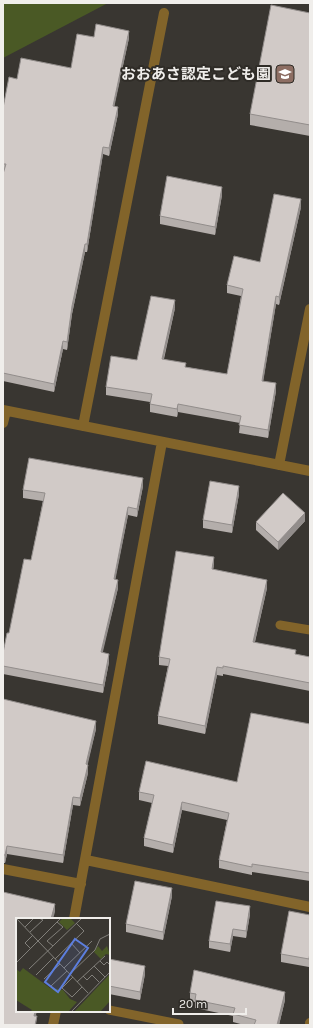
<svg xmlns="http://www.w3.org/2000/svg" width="313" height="1028" viewBox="0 0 313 1028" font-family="Karla,'Noto Sans JP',sans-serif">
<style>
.green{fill:#4a5925}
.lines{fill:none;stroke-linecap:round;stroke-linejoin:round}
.lane{stroke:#82642a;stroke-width:9}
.street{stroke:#82642a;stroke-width:10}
.wall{fill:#b4aeab}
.shaded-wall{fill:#928d8b}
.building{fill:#d1cac7;stroke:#928d8b}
.labels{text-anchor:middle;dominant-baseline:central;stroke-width:4;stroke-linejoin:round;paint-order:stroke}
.poi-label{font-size:15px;font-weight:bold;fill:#f0eeeb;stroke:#2f2c27;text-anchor:end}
.inset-road{fill:none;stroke:#82807b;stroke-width:1}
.view{fill:#5c7ede;fill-opacity:0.15;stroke:#5c7ede;stroke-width:2}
.inset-edge{fill:none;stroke:#f0eeeb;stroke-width:2}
</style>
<rect width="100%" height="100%" fill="#393631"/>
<!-- green -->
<path class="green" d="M 3,3 L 108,3 L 3,58 Z"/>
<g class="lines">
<!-- lane -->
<path class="lane" d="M 280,625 L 310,630
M 109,1010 L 179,1024"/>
<!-- street -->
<path class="street" d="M 3,410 L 310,471
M 3,423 L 6,411
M 83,426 L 164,13
M 279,465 L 310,309
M 86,860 L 310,907
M 3,869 L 81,884
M 74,919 L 162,442
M 53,1025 L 56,1011
M 310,1025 L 310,1023"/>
</g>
<!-- wall -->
<path class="wall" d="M 310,13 L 310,136 L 250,125 L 250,114 Z
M 94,37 L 129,38 L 114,106 L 118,114 L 109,156 L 103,154 L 87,252 L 85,252 L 72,314 L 67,350 L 63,349 L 54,392 L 3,381 L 3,174 L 4,172 L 3,172 L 3,108 L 17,79 L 71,68 Z
M 222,195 L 215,235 L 160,224 L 160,216 Z
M 301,207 L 279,305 L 276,304 L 263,381 L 276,391 L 268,438 L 239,433 L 240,423 L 178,412 L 177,417 L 150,412 L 150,402 L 106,395 L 106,387 L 137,360 L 175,308 L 164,359 L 186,367 L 227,374 L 241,296 L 227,293 L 227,285 L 260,262 Z
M 143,486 L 137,517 L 128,515 L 115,579 L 118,588 L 102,653 L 109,662 L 103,693 L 3,674 L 3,653 L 31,560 L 43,501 L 23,498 L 23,490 Z
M 239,494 L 232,533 L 203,528 L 203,520 Z
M 305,521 L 278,550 L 256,530 L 256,522 Z
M 214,565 L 213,569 L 267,588 L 255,642 L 296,654 L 310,657 L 310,691 L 223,674 L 223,676 L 217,675 L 205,734 L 158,724 L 158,716 L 168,666 L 159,665 L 159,657 Z
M 3,699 L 96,729 L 87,765 L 88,773 L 80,806 L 73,805 L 63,863 L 7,854 L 5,863 L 3,863 Z
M 310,724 L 310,881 L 252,872 L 252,875 L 219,868 L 219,860 L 227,820 L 182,810 L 173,853 L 144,846 L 144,838 L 152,803 L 139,800 L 139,792 L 237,782 Z
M 172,896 L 163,940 L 126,932 L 126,924 Z
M 250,914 L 246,938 L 233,936 L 230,952 L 209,948 L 209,941 Z
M 310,915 L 309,967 L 281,962 L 281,954 Z
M 109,959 L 145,974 L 140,1000 L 109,994 Z
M 190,993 L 285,1000 L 279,1025 L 244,1025 L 233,1022 L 233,1016 L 195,1008 L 195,1002 L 190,1001 Z"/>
<!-- shaded-wall -->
<path class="shaded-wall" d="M 129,31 L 129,38 L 113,113 L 113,106 Z
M 118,107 L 118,114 L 109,156 L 109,148 Z
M 103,147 L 103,154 L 87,252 L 87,244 Z
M 222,187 L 222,195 L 215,235 L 215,227 Z
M 301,199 L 301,207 L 279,305 L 279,297 Z
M 85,244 L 85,252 L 72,314 L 67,350 L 67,342 L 72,306 Z
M 276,296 L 276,304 L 262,389 L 262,381 Z
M 175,300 L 175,308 L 162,366 L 162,359 Z
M 63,341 L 63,349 L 54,392 L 54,384 Z
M 276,383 L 276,391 L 268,438 L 268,430 Z
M 178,404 L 178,412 L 177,417 L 177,409 Z
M 143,478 L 143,486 L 137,517 L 137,509 Z
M 239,486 L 239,494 L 232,533 L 232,525 Z
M 128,507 L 128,515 L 114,587 L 114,579 Z
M 305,513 L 305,521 L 278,550 L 278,542 Z
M 214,557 L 214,565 L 212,576 L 212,569 Z
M 118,580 L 118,588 L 101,660 L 101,652 Z
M 267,580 L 267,588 L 253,650 L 253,642 Z
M 109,654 L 109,662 L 103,693 L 103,685 Z
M 217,667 L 217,675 L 205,734 L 205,726 Z
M 96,721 L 96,729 L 86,772 L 86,764 Z
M 88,765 L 88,773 L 80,806 L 80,798 Z
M 73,797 L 73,805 L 63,863 L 63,855 Z
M 182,802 L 182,810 L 173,853 L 173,845 Z
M 7,846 L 7,854 L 5,863 L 5,855 Z
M 172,888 L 172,896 L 163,940 L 163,932 Z
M 55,904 L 55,912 L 53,919 L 51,919 Z
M 250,906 L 250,914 L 246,938 L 246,931 Z
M 233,929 L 233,936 L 230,952 L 230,944 Z
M 310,952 L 310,960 L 309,967 L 309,959 Z
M 145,966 L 145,974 L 140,1000 L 140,992 Z
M 285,992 L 285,1000 L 279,1025 L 277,1025 Z
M 35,1011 L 37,1011 L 34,1023 L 34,1016 Z
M 37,1016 L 36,1025 L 35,1025 Z"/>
<!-- building -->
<path class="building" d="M 271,5 L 310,13 L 310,125 L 250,114 Z
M 96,24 L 129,31 L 113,106 L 118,107 L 109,148 L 103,147 L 87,244 L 85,244 L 72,306 L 67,342 L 63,341 L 54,384 L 3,373 L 3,174 L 6,164 L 3,164 L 3,108 L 9,77 L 17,79 L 21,58 L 71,68 L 77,34 L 94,37 Z
M 167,176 L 222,187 L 215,227 L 160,216 Z
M 274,194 L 301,199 L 279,297 L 276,296 L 262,381 L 276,383 L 268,430 L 239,425 L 241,416 L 178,404 L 177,409 L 150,404 L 152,394 L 106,387 L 111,356 L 137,360 L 151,296 L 175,300 L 162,359 L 186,363 L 185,367 L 227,374 L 243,289 L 227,285 L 234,256 L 260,262 Z
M 29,458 L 143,478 L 137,509 L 128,507 L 114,579 L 118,580 L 101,652 L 109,654 L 103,685 L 3,666 L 3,653 L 7,633 L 9,633 L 24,559 L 31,560 L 45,493 L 23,490 Z
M 210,481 L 239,486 L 232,525 L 203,520 Z
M 283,493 L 305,513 L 278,542 L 256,522 Z
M 176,551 L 214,557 L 212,569 L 267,580 L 253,642 L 296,650 L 295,654 L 310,657 L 310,683 L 223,666 L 223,668 L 217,667 L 205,726 L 158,716 L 170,659 L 159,657 Z
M 3,699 L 96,721 L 86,764 L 88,765 L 80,798 L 73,797 L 63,855 L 7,846 L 5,855 L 3,855 Z
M 251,713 L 310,724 L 310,873 L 252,864 L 252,867 L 219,860 L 229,813 L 182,802 L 173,845 L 144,838 L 154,795 L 139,792 L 146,761 L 237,782 Z
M 135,881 L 172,888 L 163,932 L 126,924 Z
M 3,892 L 55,904 L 51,919 L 17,919 L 17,1011 L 35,1011 L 34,1016 L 37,1016 L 35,1025 L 3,1025 Z
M 216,901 L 250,906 L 246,931 L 233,929 L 230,944 L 209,941 Z
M 289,911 L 310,915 L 310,952 L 309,959 L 281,954 Z
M 109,959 L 145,966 L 140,992 L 109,986 Z
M 194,970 L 285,992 L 277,1025 L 254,1025 L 256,1020 L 233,1014 L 235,1008 L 195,1000 L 196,994 L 190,993 Z"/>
<!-- icons -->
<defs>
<g id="school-square" transform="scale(1)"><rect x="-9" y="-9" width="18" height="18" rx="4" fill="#8d6e63" stroke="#2f2c27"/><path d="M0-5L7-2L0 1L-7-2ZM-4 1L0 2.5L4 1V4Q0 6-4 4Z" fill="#fff"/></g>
</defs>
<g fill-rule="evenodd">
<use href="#school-square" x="285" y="74"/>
</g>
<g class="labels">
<!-- poi labels -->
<g class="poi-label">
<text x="271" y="74">おおあさ認定こども園</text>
</g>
</g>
<!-- overview -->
<g transform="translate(16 918)">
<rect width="94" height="94" fill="#393631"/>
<path d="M 47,0 L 54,0 L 59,5 L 51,12 L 43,4 ZM 82,28 L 86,33 L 91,28 L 94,37 L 90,36 L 85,41 L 78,34 ZM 7,50 L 34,70 L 47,72 L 54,81 L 61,84 L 52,94 L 14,94 L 16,92 L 0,82 L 0,51 L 4,54 ZM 94,56 L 94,83 L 84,94 L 58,94 Z" fill="#4a5925"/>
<path class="inset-road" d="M 0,0 L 22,23 L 45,0M 9,9 L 18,0M 14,14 L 27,2 L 23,0M 55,25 L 64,35M 37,28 L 31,23 L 47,9 L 41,4M 15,31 L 9,25 L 17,17M 39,41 L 68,13 L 60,5M 84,43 L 88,47 L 91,44 L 94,47M 0,45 L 22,23 L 72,75M 78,48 L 89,59M 48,50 L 76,23M 13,51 L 66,0M 54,56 L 79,32 L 84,21 L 94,16M 20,57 L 38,39M 67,58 L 71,62 L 76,57 L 83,64M 28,61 L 44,46M 61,64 L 89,38M 35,68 L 51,53M 46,70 L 56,79 L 66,69M 46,70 L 57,59M 55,94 L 94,54"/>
<path class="view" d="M 59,21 L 72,30 L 42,74 L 29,64 Z"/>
<rect width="94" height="94" class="inset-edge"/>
</g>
<!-- border -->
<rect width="313" height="1028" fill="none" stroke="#f0eeeb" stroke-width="8"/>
<!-- scale -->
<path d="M173 1008v6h73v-6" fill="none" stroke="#f0eeeb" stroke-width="2"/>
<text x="179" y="1008" font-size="12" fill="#f0eeeb" stroke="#2f2c27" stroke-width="3" paint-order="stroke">20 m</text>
</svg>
